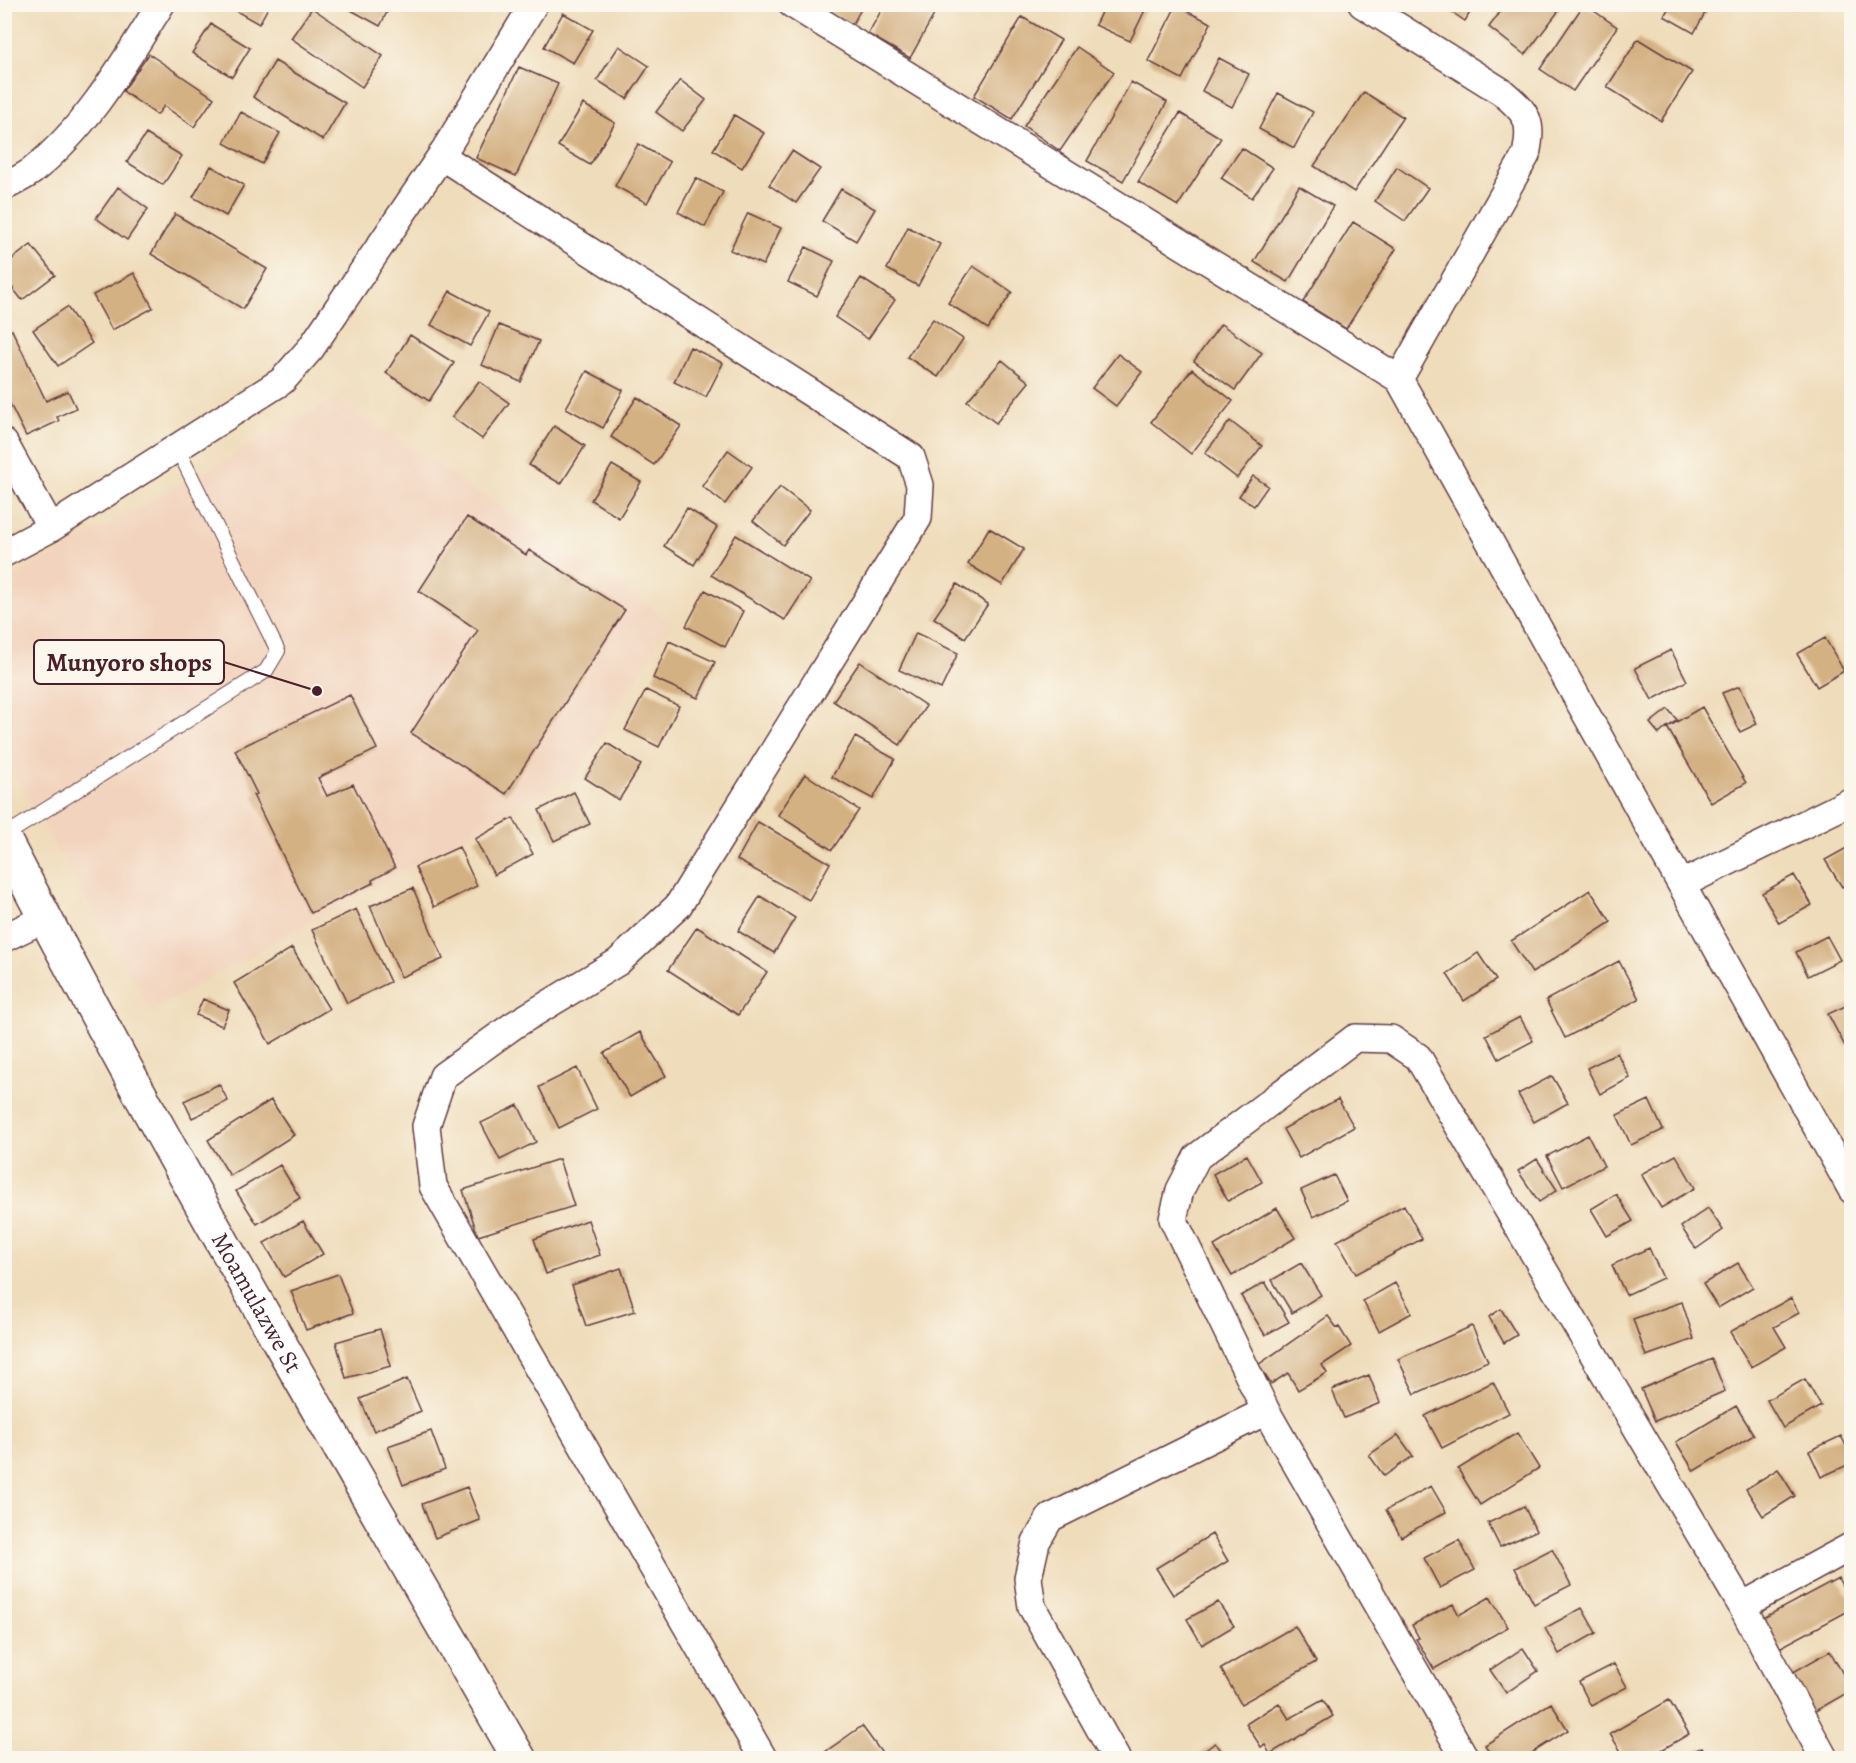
<svg xmlns="http://www.w3.org/2000/svg" width="1856" height="1763" viewBox="0 0 1856 1763" font-family="Alegreya,serif">
<style>
.built{fill:#f2d4be}
.building{fill:#d4b183}
.lines{fill:none;stroke-linecap:round;stroke-linejoin:round}
.lane-casing{stroke:#633b40;stroke-width:16}
.street-casing{stroke:#633b40;stroke-width:30}
.secondary-casing{stroke:#633b40;stroke-width:36}
.lane{stroke:#fff;stroke-width:14}
.street{stroke:#fff;stroke-width:27}
.secondary{stroke:#fff;stroke-width:33}
.labels{text-anchor:middle;dominant-baseline:central;stroke-width:6;stroke-linejoin:round;paint-order:stroke}
.street-label{font-size:24px;fill:#4a1f2b;stroke:#fbf7ec}
.leader{fill:none;stroke:#4a1f2b;stroke-width:2}
.callout-dot{fill:#4a1f2b;stroke:#fbf7ec;stroke-width:2}
.callout{fill:#fbf7ec;stroke:#4a1f2b;stroke-width:2}
.callout-label{font-size:26px;text-anchor:middle;font-weight:bold;fill:#4a1f2b}
</style>
<rect width="100%" height="100%" fill="#fbf7ec"/>
<filter id="ink" filterUnits="userSpaceOnUse"><feTurbulence type="fractalNoise" baseFrequency=".0167" numOctaves="2"/><feDisplacementMap in="SourceGraphic" scale="12" xChannelSelector="R" yChannelSelector="G"/><feConvolveMatrix kernelMatrix="1 2 1 2 8 2 1 2 1" color-interpolation-filters="sRGB"/></filter>
<filter id="wash" filterUnits="userSpaceOnUse"><feTurbulence type="fractalNoise" baseFrequency=".008" numOctaves="4" result="noise"/><feDisplacementMap in="SourceGraphic" scale="24" xChannelSelector="R" yChannelSelector="G"/><feGaussianBlur stdDeviation="1.35" result="paint"/><feColorMatrix in="noise" values="0 0 0 0 0 0 0 0 0 0 0 0 0 0 0 0 0 1.4 0 .05"/><feComposite in="paint" operator="in"/></filter>
<g filter="url(#wash)">
<rect width="100%" height="100%" fill="#efdcba"/>
<!-- built -->
<path class="built" d="M 336,398 L 672,621 L 576,775 L 151,1011 L 5,760 L 4,582 Z"/>
<g id="blocks">
<!-- building -->
<path class="building" d="M 230,4 L 270,4 L 259,24 L 229,7 Z
M 340,4 L 391,4 L 380,26 Z
M 817,4 L 864,4 L 852,25 Z
M 885,4 L 940,4 L 910,58 L 868,34 Z
M 1105,4 L 1143,4 L 1147,6 L 1130,41 L 1095,25 Z
M 1440,4 L 1475,4 L 1465,21 Z
M 1506,4 L 1564,4 L 1525,55 L 1489,27 Z
M 1584,4 L 1617,27 L 1573,91 L 1540,69 Z
M 1671,4 L 1710,4 L 1694,33 L 1664,16 Z
M 1176,6 L 1211,23 L 1182,79 L 1148,61 Z
M 312,8 L 383,56 L 362,87 L 291,38 Z
M 563,13 L 593,30 L 573,63 L 544,47 Z
M 1022,17 L 1061,40 L 1012,119 L 974,96 Z
M 211,24 L 250,48 L 232,77 L 192,53 Z
M 1638,39 L 1692,72 L 1661,121 L 1607,87 Z
M 619,46 L 649,66 L 627,99 L 597,80 Z
M 1077,47 L 1114,72 L 1060,151 L 1024,126 Z
M 149,54 L 214,98 L 194,127 L 164,106 L 157,115 L 123,91 Z
M 1219,58 L 1249,74 L 1232,107 L 1202,91 Z
M 275,61 L 345,103 L 323,140 L 253,97 Z
M 519,67 L 558,84 L 516,176 L 476,158 Z
M 680,80 L 706,100 L 682,131 L 656,112 Z
M 1131,82 L 1167,102 L 1123,181 L 1087,161 Z
M 1364,92 L 1403,117 L 1354,192 L 1314,166 Z
M 1278,93 L 1313,112 L 1294,148 L 1259,129 Z
M 583,104 L 615,123 L 590,165 L 558,146 Z
M 241,112 L 280,133 L 262,164 L 224,143 Z
M 1180,113 L 1221,138 L 1178,206 L 1138,182 Z
M 734,115 L 764,133 L 742,168 L 713,150 Z
M 146,134 L 182,156 L 163,185 L 127,162 Z
M 638,144 L 670,162 L 647,203 L 615,186 Z
M 1242,148 L 1273,168 L 1252,198 L 1221,178 Z
M 792,151 L 820,169 L 796,203 L 769,185 Z
M 211,166 L 244,185 L 226,216 L 193,197 Z
M 1397,167 L 1428,188 L 1405,221 L 1375,201 Z
M 696,178 L 723,192 L 705,227 L 678,212 Z
M 1299,186 L 1333,206 L 1288,282 L 1254,262 Z
M 118,187 L 148,209 L 127,240 L 96,218 Z
M 841,189 L 875,209 L 856,241 L 822,221 Z
M 748,213 L 781,228 L 763,265 L 730,250 Z
M 175,214 L 267,269 L 243,309 L 151,254 Z
M 1353,222 L 1396,249 L 1346,329 L 1303,302 Z
M 908,227 L 940,244 L 918,286 L 887,269 Z
M 31,245 L 55,275 L 22,300 L 4,277 L 4,265 Z
M 806,247 L 834,261 L 817,296 L 788,282 Z
M 973,266 L 1012,292 L 988,329 L 948,303 Z
M 134,273 L 153,308 L 112,330 L 93,295 Z
M 861,278 L 895,300 L 868,339 L 835,317 Z
M 450,291 L 489,312 L 470,346 L 431,325 Z
M 67,307 L 92,343 L 58,366 L 33,330 Z
M 933,319 L 963,339 L 938,377 L 907,357 Z
M 1221,324 L 1262,353 L 1235,390 L 1194,361 Z
M 499,325 L 539,341 L 521,382 L 482,365 Z
M 12,330 L 46,401 L 68,391 L 76,408 L 57,417 L 59,421 L 26,436 L 4,392 L 4,333 Z
M 410,335 L 454,363 L 429,401 L 386,373 Z
M 690,347 L 723,363 L 706,397 L 674,382 Z
M 1118,354 L 1142,372 L 1116,406 L 1092,388 Z
M 1002,360 L 1029,382 L 996,423 L 967,401 Z
M 1192,369 L 1233,401 L 1191,454 L 1151,422 Z
M 587,371 L 623,390 L 603,428 L 566,408 Z
M 479,381 L 509,403 L 482,439 L 452,417 Z
M 637,397 L 681,426 L 654,465 L 611,437 Z
M 1230,421 L 1262,446 L 1237,478 L 1205,453 Z
M 554,426 L 585,446 L 561,484 L 529,465 Z
M 728,450 L 752,467 L 725,504 L 702,486 Z
M 612,465 L 641,482 L 619,518 L 591,500 Z
M 1253,476 L 1268,486 L 1254,506 L 1239,496 Z
M 780,487 L 810,510 L 783,545 L 753,521 Z
M 687,508 L 717,527 L 694,565 L 664,546 Z
M 467,517 L 526,555 L 529,550 L 625,610 L 506,794 L 411,733 L 478,630 L 419,591 Z
M 989,528 L 1024,549 L 1002,585 L 968,564 Z
M 736,535 L 810,581 L 785,620 L 711,575 Z
M 957,584 L 988,604 L 965,638 L 934,618 Z
M 705,590 L 743,611 L 725,647 L 686,626 Z
M 916,633 L 958,653 L 941,689 L 899,670 Z
M 1825,638 L 1844,671 L 1817,687 L 1797,654 Z
M 669,641 L 715,662 L 698,698 L 653,678 Z
M 1671,650 L 1687,681 L 1652,700 L 1635,668 Z
M 860,662 L 926,706 L 900,745 L 833,701 Z
M 1740,686 L 1757,724 L 1740,732 L 1722,693 Z
M 646,690 L 679,706 L 659,747 L 625,730 Z
M 350,695 L 377,749 L 318,778 L 327,796 L 353,784 L 395,868 L 372,880 L 373,883 L 311,913 L 253,795 L 257,794 L 235,750 Z
M 1702,707 L 1746,783 L 1711,803 L 1667,727 L 1659,734 L 1650,723 L 1668,709 L 1677,720 L 1668,727 Z
M 855,737 L 895,759 L 873,799 L 832,777 Z
M 607,743 L 641,765 L 619,800 L 585,778 Z
M 805,774 L 859,810 L 832,850 L 778,815 Z
M 574,792 L 590,824 L 554,841 L 539,810 Z
M 513,818 L 533,854 L 494,875 L 475,839 Z
M 758,822 L 830,863 L 809,900 L 737,860 Z
M 1852,845 L 1852,881 L 1842,887 L 1825,860 Z
M 459,847 L 477,886 L 434,907 L 415,867 Z
M 1794,875 L 1812,905 L 1779,923 L 1762,893 Z
M 413,888 L 443,959 L 401,977 L 370,906 Z
M 1590,890 L 1611,922 L 1532,973 L 1511,941 Z
M 760,896 L 795,918 L 774,953 L 738,931 Z
M 356,909 L 390,982 L 347,1003 L 312,930 Z
M 697,927 L 767,972 L 738,1015 L 668,970 Z
M 1827,936 L 1840,960 L 1808,976 L 1796,952 Z
M 292,948 L 329,1009 L 270,1044 L 234,983 Z
M 1478,953 L 1496,980 L 1464,1001 L 1447,974 Z
M 1619,961 L 1639,999 L 1565,1038 L 1546,1000 Z
M 203,999 L 229,1010 L 222,1026 L 196,1015 Z
M 1852,1003 L 1852,1043 L 1845,1046 L 1828,1014 Z
M 1520,1017 L 1533,1041 L 1499,1059 L 1486,1035 Z
M 640,1032 L 666,1076 L 630,1097 L 604,1053 Z
M 1617,1053 L 1630,1078 L 1600,1094 L 1587,1068 Z
M 577,1068 L 597,1109 L 559,1128 L 539,1087 Z
M 1552,1076 L 1568,1103 L 1534,1122 L 1518,1094 Z
M 219,1084 L 228,1101 L 192,1118 L 184,1101 Z
M 1338,1099 L 1354,1127 L 1299,1158 L 1283,1129 Z
M 271,1100 L 294,1135 L 230,1176 L 208,1140 Z
M 1649,1100 L 1663,1130 L 1631,1145 L 1617,1115 Z
M 518,1105 L 536,1142 L 500,1160 L 481,1123 Z
M 1588,1135 L 1604,1166 L 1563,1187 L 1547,1156 Z
M 1247,1155 L 1262,1182 L 1228,1201 L 1213,1174 Z
M 1676,1155 L 1695,1188 L 1661,1208 L 1641,1174 Z
M 559,1159 L 574,1206 L 478,1236 L 463,1190 Z
M 1537,1159 L 1557,1190 L 1539,1202 L 1518,1171 Z
M 280,1165 L 300,1198 L 257,1224 L 236,1191 Z
M 1334,1175 L 1347,1201 L 1313,1217 L 1301,1190 Z
M 1616,1194 L 1633,1221 L 1607,1236 L 1591,1209 Z
M 1404,1205 L 1422,1239 L 1356,1274 L 1337,1241 Z
M 1277,1208 L 1295,1238 L 1232,1276 L 1214,1246 Z
M 1708,1208 L 1723,1230 L 1696,1249 L 1681,1227 Z
M 588,1220 L 600,1255 L 546,1274 L 534,1239 Z
M 303,1221 L 323,1254 L 284,1277 L 264,1243 Z
M 1649,1248 L 1663,1278 L 1626,1295 L 1612,1265 Z
M 1301,1263 L 1321,1295 L 1292,1313 L 1272,1280 Z
M 1738,1263 L 1753,1287 L 1718,1308 L 1703,1284 Z
M 621,1268 L 635,1311 L 586,1326 L 572,1285 Z
M 338,1274 L 353,1313 L 306,1330 L 291,1291 Z
M 1265,1282 L 1289,1322 L 1265,1335 L 1241,1296 Z
M 1395,1283 L 1412,1313 L 1379,1331 L 1363,1301 Z
M 1791,1298 L 1799,1313 L 1774,1327 L 1786,1347 L 1751,1367 L 1730,1332 Z
M 1682,1302 L 1694,1339 L 1646,1356 L 1633,1319 Z
M 1501,1309 L 1517,1335 L 1504,1343 L 1489,1317 Z
M 1328,1316 L 1337,1328 L 1339,1327 L 1351,1346 L 1322,1365 L 1327,1373 L 1298,1390 L 1288,1373 L 1271,1384 L 1258,1365 Z
M 1472,1326 L 1488,1361 L 1415,1394 L 1398,1359 Z
M 380,1329 L 391,1366 L 346,1378 L 336,1342 Z
M 1712,1359 L 1725,1391 L 1655,1421 L 1641,1389 Z
M 1369,1375 L 1380,1403 L 1344,1418 L 1332,1390 Z
M 407,1379 L 421,1411 L 374,1431 L 360,1399 Z
M 1805,1379 L 1821,1406 L 1783,1428 L 1767,1400 Z
M 1493,1382 L 1509,1413 L 1442,1448 L 1425,1416 Z
M 1736,1406 L 1754,1435 L 1694,1471 L 1676,1442 Z
M 431,1431 L 445,1469 L 403,1485 L 388,1446 Z
M 1517,1433 L 1539,1468 L 1480,1505 L 1458,1469 Z
M 1398,1435 L 1413,1456 L 1384,1476 L 1369,1455 Z
M 1841,1436 L 1852,1457 L 1852,1463 L 1821,1477 L 1809,1451 Z
M 1778,1469 L 1795,1496 L 1763,1516 L 1746,1489 Z
M 1431,1486 L 1446,1512 L 1401,1537 L 1386,1510 Z
M 467,1487 L 480,1520 L 435,1538 L 422,1504 Z
M 1524,1506 L 1536,1531 L 1500,1547 L 1488,1523 Z
M 1212,1534 L 1228,1561 L 1173,1595 L 1156,1568 Z
M 1459,1540 L 1475,1570 L 1440,1588 L 1424,1558 Z
M 1552,1549 L 1571,1585 L 1534,1604 L 1515,1568 Z
M 1838,1578 L 1852,1604 L 1852,1609 L 1772,1652 L 1756,1622 Z
M 1490,1597 L 1508,1627 L 1434,1669 L 1416,1639 L 1419,1638 L 1412,1625 L 1453,1604 L 1459,1615 Z
M 1218,1602 L 1234,1626 L 1202,1645 L 1187,1619 Z
M 1582,1608 L 1596,1633 L 1559,1654 L 1545,1628 Z
M 1295,1626 L 1316,1662 L 1241,1704 L 1221,1669 Z
M 1523,1648 L 1538,1671 L 1506,1693 L 1490,1670 Z
M 1830,1651 L 1852,1690 L 1805,1717 L 1783,1678 Z
M 1614,1664 L 1627,1687 L 1591,1706 L 1579,1682 Z
M 1323,1700 L 1333,1716 L 1270,1754 L 1265,1745 L 1261,1747 L 1246,1724 L 1279,1703 L 1289,1719 Z
M 1669,1700 L 1689,1734 L 1648,1758 L 1625,1758 L 1610,1734 Z
M 1551,1703 L 1568,1730 L 1524,1758 L 1493,1758 L 1485,1745 Z
M 862,1726 L 884,1756 L 881,1758 L 829,1758 L 825,1752 Z
M 1215,1743 L 1228,1758 L 1195,1758 Z
M 1702,1747 L 1709,1758 L 1681,1758 Z"/>
</g>
</g>
<g filter="url(#ink)">
<use href="#blocks" fill-opacity="0" stroke="#633b40" stroke-width="1.5"/>
<g class="lines">
<!-- lane casing -->
<g class="lane-casing">
<path id="lane" d="M 4,836 L 266,671 L 278,651 L 177,448"/>
</g>
<!-- street casing -->
<g class="street-casing">
<path id="street" d="M 792,4 L 1399,379 L 1852,1190
M 1362,4 L 1502,92 C 1528,114 1533,121 1526,155 L 1399,379
M 441,156 L 911,457 L 920,485 L 918,518 L 678,906 L 618,962 L 514,1025 L 443,1076 L 426,1126 L 433,1186 L 763,1758
M 4,187 C 13,182 24,177 32,171 C 88,126 124,63 161,4
M 4,443 L 51,528
M 4,553 L 51,528 L 282,381 L 311,348 L 441,156 L 534,4
M 1682,884 L 1852,801
M 4,938 L 45,918
M 1742,1606 L 1852,1546
M 1116,1758 L 1032,1607 L 1028,1578 L 1036,1542 L 1050,1518 L 1266,1411
M 1465,1758 L 1266,1411 L 1173,1219 L 1180,1190 L 1197,1157 L 1355,1038 L 1391,1039 L 1418,1057 L 1742,1606 L 1824,1758"/>
</g>
<!-- secondary casing -->
<g class="secondary-casing">
<g id="secondary">
<path id="s1" d="M 4,839 C 165,1152 344,1454 519,1758"/>
</g>
</g>
<!-- lane -->
<use href="#lane" class="lane"/>
<!-- street -->
<use href="#street" class="street"/>
<!-- secondary -->
<use href="#secondary" class="secondary"/>
</g>
</g>
<g class="labels">
<!-- street labels -->
<g class="street-label">
<text stroke="none"><textPath href="#s1" startOffset="528">Moamulazwe St</textPath></text>
</g>
</g>
<!-- callouts -->
<path class="leader" d="M317 691L224 662"/>
<circle class="callout-dot" cx="317" cy="691" r="6"/>
<rect class="callout" x="34" y="640" width="190" height="44" rx="6"/>
<g class="callout-label">
<text x="129" y="671">Munyoro shops</text>
</g>
<!-- margin -->
<rect width="1856" height="1763" fill="none" stroke="#fbf7ec" stroke-width="24"/>
</svg>
